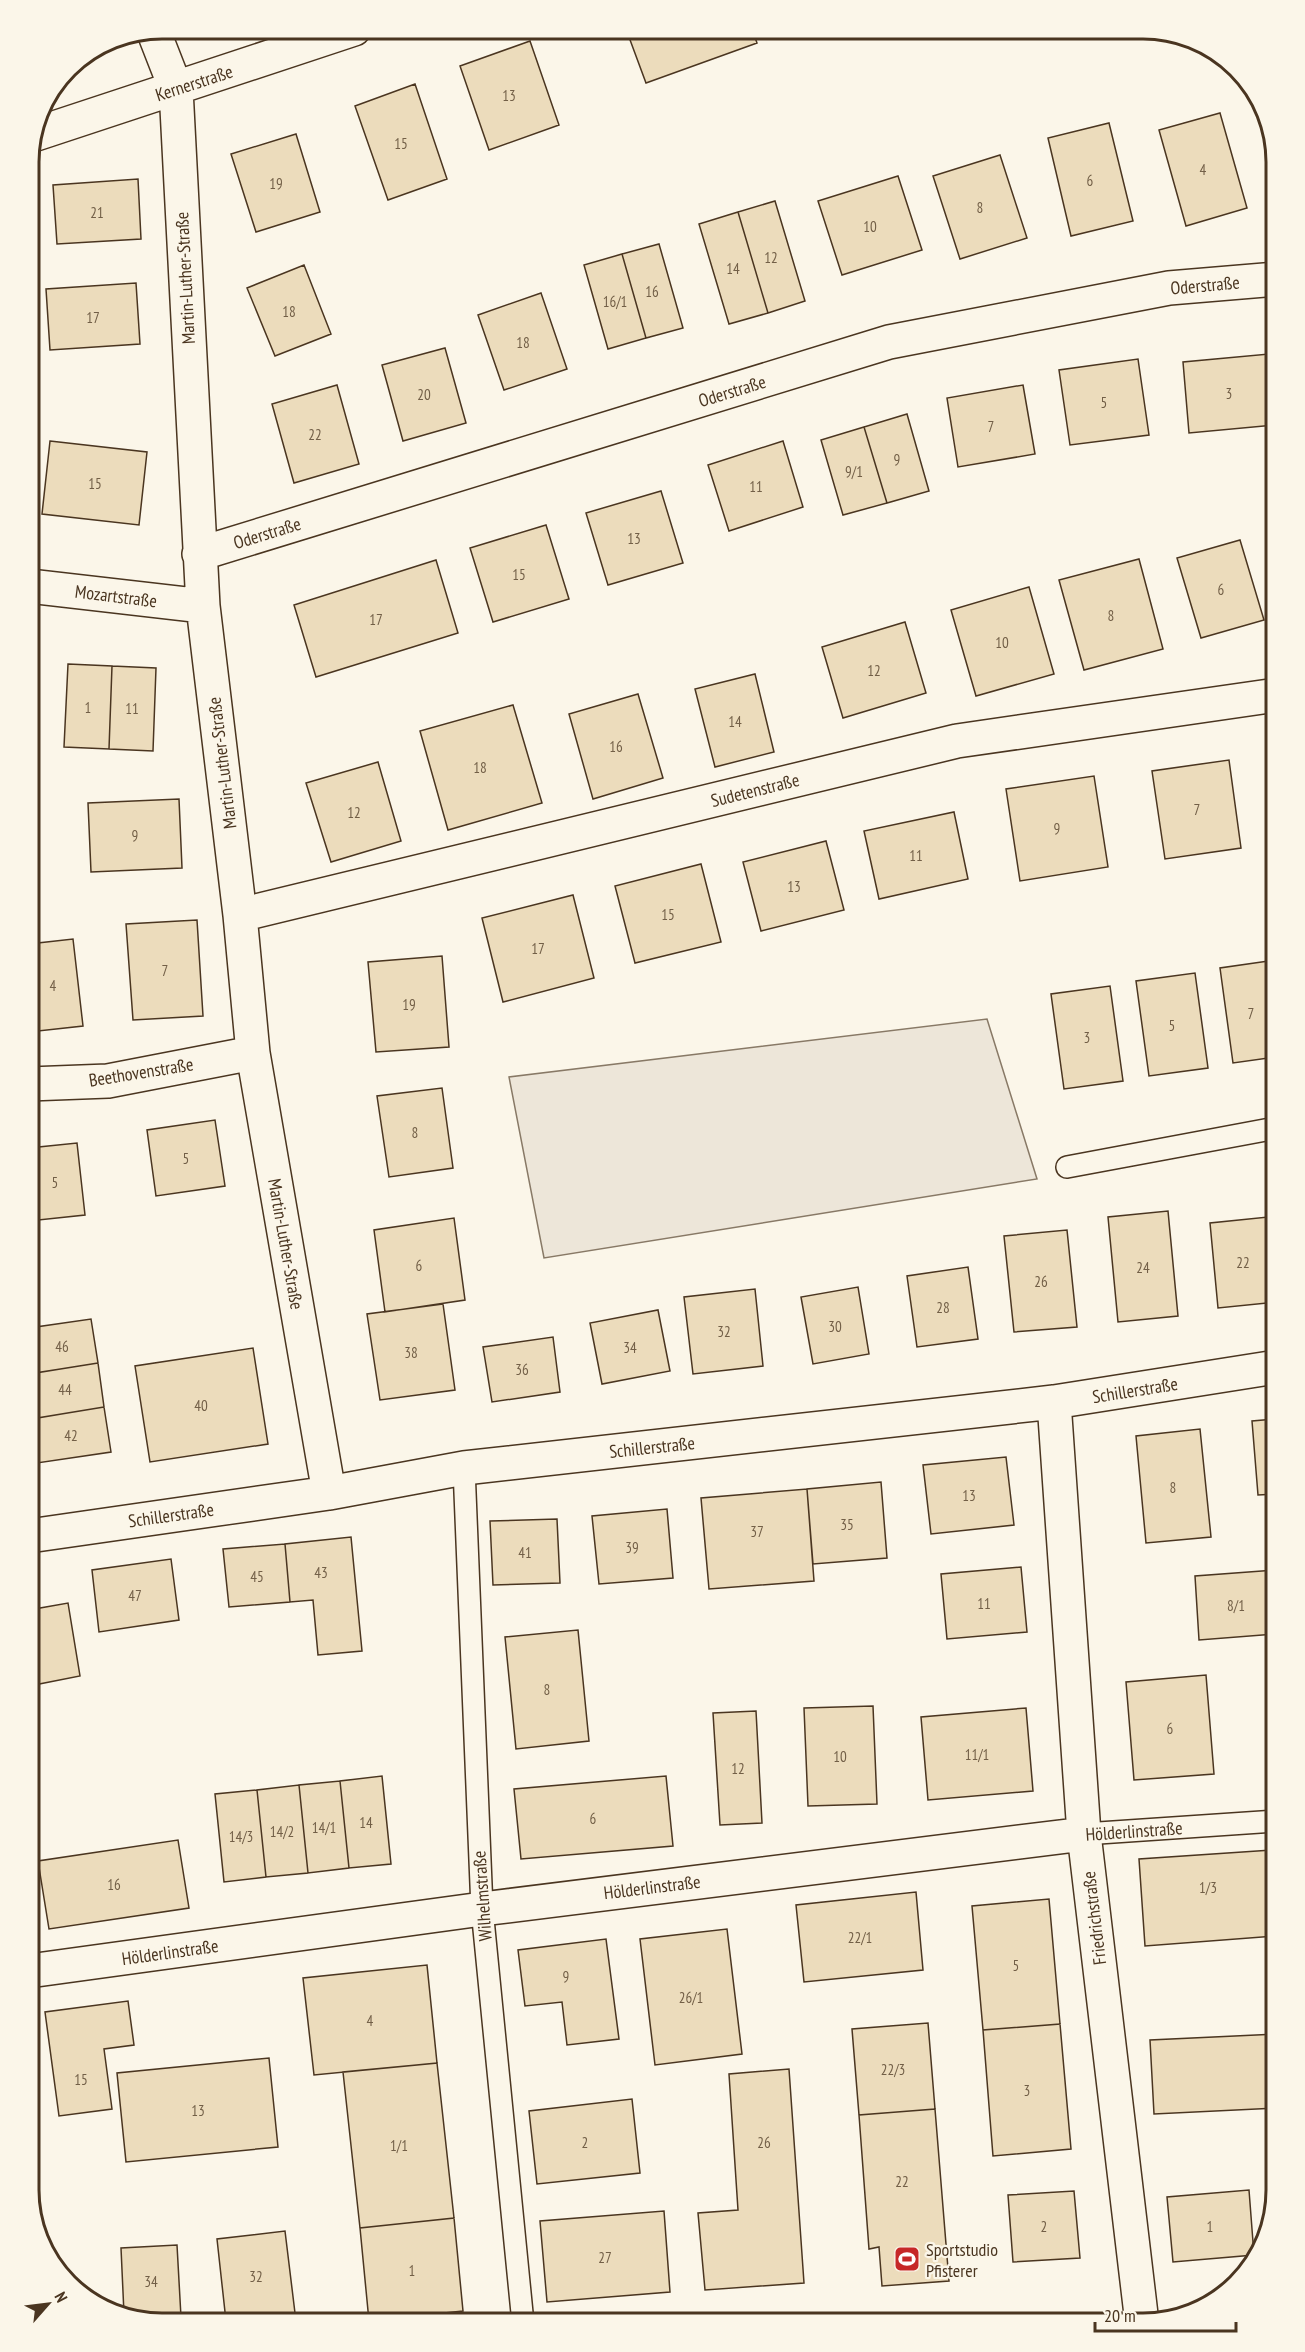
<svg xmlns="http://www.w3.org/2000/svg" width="1305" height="2352" viewBox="0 0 1305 2352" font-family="'PT Sans Narrow',sans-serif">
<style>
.green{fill:#ede6d9;stroke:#887966;stroke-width:1.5}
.building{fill:#ecdcbc;stroke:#4a3520;stroke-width:1.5}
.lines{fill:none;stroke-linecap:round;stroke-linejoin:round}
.service-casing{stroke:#4a3520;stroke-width:24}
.minor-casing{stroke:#4a3520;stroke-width:36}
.service{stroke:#fbf6e9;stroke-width:21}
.minor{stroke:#fbf6e9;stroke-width:33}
.labels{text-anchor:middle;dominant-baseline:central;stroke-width:4.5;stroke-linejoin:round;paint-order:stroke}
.number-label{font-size:15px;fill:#725f47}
.street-label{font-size:18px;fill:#4a3520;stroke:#fbf6e9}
.poi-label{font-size:18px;fill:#4a3520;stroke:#fbf6e9;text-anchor:start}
.rim{fill:none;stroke:#4a3520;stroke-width:3}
</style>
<rect width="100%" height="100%" fill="#fbf6e9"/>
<!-- green -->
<path class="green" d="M 987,1019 L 1037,1179 L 544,1258 L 509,1077 Z"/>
<!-- building -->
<path class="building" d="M 626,29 L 752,29 L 757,43 L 646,83 Z
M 530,41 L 559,125 L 489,150 L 460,66 Z
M 415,84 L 447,179 L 388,200 L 355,106 Z
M 1220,113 L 1247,208 L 1186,226 L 1159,130 Z
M 1109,123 L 1133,221 L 1071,236 L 1048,138 Z
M 296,134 L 320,212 L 256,232 L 231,154 Z
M 1000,155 L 1027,238 L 960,259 L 933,176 Z
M 898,176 L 922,250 L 842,275 L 818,201 Z
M 138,179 L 141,239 L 57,244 L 53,185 Z
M 775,201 L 805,301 L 768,313 L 738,212 Z
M 738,212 L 768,313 L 729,324 L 699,224 Z
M 659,244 L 683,328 L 646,338 L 622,254 Z
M 622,254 L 646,338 L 608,349 L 584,265 Z
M 304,265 L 331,334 L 275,356 L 247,288 Z
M 136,283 L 140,344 L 50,350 L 46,289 Z
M 541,293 L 567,369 L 504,390 L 478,315 Z
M 445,348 L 466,423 L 403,441 L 382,365 Z
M 1269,354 L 1276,425 L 1189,433 L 1183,362 Z
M 1138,359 L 1149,435 L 1070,445 L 1059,370 Z
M 337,385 L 359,464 L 294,483 L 272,404 Z
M 1023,385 L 1035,454 L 958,467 L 947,398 Z
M 907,414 L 929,491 L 887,503 L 864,427 Z
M 864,427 L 887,503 L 843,515 L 821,440 Z
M 50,441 L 147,452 L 139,525 L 42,514 Z
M 783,441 L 803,507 L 729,531 L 708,465 Z
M 661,491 L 683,563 L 608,585 L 586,513 Z
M 546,525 L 569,599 L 493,622 L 470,548 Z
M 1240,540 L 1264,620 L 1201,638 L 1177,558 Z
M 1139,559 L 1163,649 L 1084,670 L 1059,580 Z
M 436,560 L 458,633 L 316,677 L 294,605 Z
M 1029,587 L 1054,674 L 976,696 L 951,610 Z
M 905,622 L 926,693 L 843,718 L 822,647 Z
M 68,664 L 112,666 L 109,749 L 64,747 Z
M 112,666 L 156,668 L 153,751 L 109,749 Z
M 755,674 L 774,752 L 715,767 L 695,689 Z
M 638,694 L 663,778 L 593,799 L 569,714 Z
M 513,705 L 542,803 L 448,830 L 420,731 Z
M 1276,753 L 1276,817 L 1266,754 Z
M 1229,760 L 1241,848 L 1165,859 L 1152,771 Z
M 378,762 L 401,841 L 331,862 L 306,783 Z
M 1094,776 L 1108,867 L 1020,881 L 1006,789 Z
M 179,799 L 182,868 L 91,872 L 88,803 Z
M 954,812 L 968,879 L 879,899 L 864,831 Z
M 826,841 L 844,910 L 761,931 L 743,862 Z
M 701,864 L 721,942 L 635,963 L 615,886 Z
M 573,895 L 594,978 L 503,1002 L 482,918 Z
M 197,920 L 203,1016 L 133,1020 L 126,924 Z
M 73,939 L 83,1026 L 29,1032 L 29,944 Z
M 442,956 L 449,1047 L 376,1052 L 368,962 Z
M 1276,960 L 1276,1057 L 1233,1063 L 1220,968 Z
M 1195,973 L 1208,1068 L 1149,1076 L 1136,981 Z
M 1110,986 L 1123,1081 L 1064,1089 L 1051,994 Z
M 442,1088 L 453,1168 L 389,1177 L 377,1096 Z
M 215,1120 L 225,1186 L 156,1196 L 147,1130 Z
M 77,1143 L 85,1215 L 29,1221 L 29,1148 Z
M 1168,1211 L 1178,1316 L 1118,1322 L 1108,1217 Z
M 1268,1217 L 1276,1302 L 1218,1308 L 1210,1223 Z
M 454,1218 L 465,1300 L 385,1312 L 374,1230 Z
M 1067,1230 L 1077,1327 L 1014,1332 L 1004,1236 Z
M 968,1267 L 978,1339 L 917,1347 L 907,1276 Z
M 858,1287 L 869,1354 L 813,1364 L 801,1297 Z
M 755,1289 L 763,1366 L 693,1374 L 684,1297 Z
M 443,1304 L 455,1390 L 380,1400 L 367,1314 Z
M 658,1310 L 670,1371 L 602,1384 L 590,1323 Z
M 91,1319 L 98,1363 L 29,1374 L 29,1328 Z
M 553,1337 L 560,1392 L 492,1402 L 483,1347 Z
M 253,1348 L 268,1444 L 150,1462 L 135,1366 Z
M 98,1363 L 104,1407 L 31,1419 L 29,1374 Z
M 104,1407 L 111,1452 L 37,1463 L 31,1419 Z
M 1276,1419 L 1276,1494 L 1258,1495 L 1252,1421 Z
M 1200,1429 L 1211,1537 L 1146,1543 L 1136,1436 Z
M 1006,1457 L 1014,1525 L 931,1534 L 923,1465 Z
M 881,1482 L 887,1558 L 813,1564 L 807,1489 Z
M 807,1489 L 814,1581 L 709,1589 L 701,1498 Z
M 667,1509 L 673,1578 L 599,1584 L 592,1516 Z
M 557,1519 L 560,1583 L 493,1585 L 490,1521 Z
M 351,1537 L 362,1651 L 318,1655 L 313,1600 L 290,1602 L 285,1544 Z
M 285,1544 L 290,1602 L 229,1607 L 223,1549 Z
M 171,1559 L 179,1620 L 99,1632 L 92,1570 Z
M 1021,1567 L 1027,1632 L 947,1639 L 941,1574 Z
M 1276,1570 L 1276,1634 L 1199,1640 L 1195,1576 Z
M 68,1603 L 80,1676 L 29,1686 L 29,1610 Z
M 578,1630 L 589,1741 L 516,1749 L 505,1637 Z
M 1206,1675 L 1214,1774 L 1134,1780 L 1126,1682 Z
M 873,1706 L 877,1804 L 808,1806 L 804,1708 Z
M 1026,1708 L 1033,1791 L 928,1800 L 921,1717 Z
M 756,1711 L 762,1823 L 720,1825 L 713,1713 Z
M 382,1776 L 391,1864 L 349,1868 L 340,1781 Z
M 666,1776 L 673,1846 L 521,1859 L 514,1789 Z
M 340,1781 L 349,1868 L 308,1873 L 299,1785 Z
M 299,1785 L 308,1873 L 266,1877 L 257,1790 Z
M 257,1790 L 266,1877 L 224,1882 L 215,1794 Z
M 178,1840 L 189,1908 L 49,1929 L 38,1861 Z
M 1276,1849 L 1276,1915 L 1272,1850 Z
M 1272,1850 L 1276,1936 L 1145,1946 L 1139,1859 Z
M 916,1892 L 923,1970 L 804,1982 L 796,1905 Z
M 1049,1899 L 1060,2024 L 983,2030 L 972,1906 Z
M 727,1929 L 742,2054 L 655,2065 L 640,1939 Z
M 606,1939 L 619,2039 L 567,2045 L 562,2002 L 525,2006 L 518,1950 Z
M 427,1965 L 437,2063 L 314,2075 L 303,1978 Z
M 128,2001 L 134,2045 L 104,2049 L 112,2109 L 59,2116 L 45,2012 Z
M 928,2023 L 935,2109 L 859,2115 L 852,2029 Z
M 1060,2024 L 1071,2149 L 993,2156 L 983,2030 Z
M 1276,2034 L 1276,2108 L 1154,2114 L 1150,2040 Z
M 269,2058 L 278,2147 L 126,2162 L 117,2073 Z
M 437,2063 L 454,2218 L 360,2228 L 343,2072 Z
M 789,2069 L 804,2283 L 705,2290 L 698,2213 L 738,2210 L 729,2074 Z
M 632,2099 L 640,2173 L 537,2184 L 529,2111 Z
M 935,2109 L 949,2281 L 882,2286 L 879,2247 L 869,2249 L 859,2115 Z
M 1249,2190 L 1254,2255 L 1173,2262 L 1167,2197 Z
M 1074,2191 L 1080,2258 L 1013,2262 L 1008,2195 Z
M 664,2211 L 670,2292 L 547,2302 L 540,2221 Z
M 454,2218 L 463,2311 L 369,2321 L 360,2228 Z
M 285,2231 L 295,2313 L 226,2321 L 217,2239 Z
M 177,2245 L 181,2317 L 141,2319 L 124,2314 L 121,2248 Z"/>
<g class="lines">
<!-- service casing -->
<g class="service-casing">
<path id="service" d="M 1067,1167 L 1276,1128
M 464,1468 L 482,1909 L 523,2323
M 1084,1834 L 1276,1821"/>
</g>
<!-- minor casing -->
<g class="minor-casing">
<path id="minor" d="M 153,30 L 176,89 L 203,606 L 240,915 L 253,1053 L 329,1493
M 33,135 L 354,29
M 199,554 L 889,342 L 1169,288 L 1276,279
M 29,586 L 203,606
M 240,915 L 957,741 L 1276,695
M 29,1084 L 108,1081 L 253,1053
M 1054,1402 L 1084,1834 L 1142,2323
M 29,1536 L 329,1493 L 464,1468 L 1054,1402 L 1276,1367
M 29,1971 L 482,1909 L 1084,1834"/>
</g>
<!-- service -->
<use href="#service" class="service"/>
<!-- minor -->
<use href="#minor" class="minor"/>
</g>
<!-- icons -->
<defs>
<g id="stadium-square" transform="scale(1.35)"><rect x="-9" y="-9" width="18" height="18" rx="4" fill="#c62828" stroke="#fbf6e9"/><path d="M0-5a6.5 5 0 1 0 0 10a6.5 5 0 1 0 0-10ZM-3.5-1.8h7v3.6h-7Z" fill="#fff"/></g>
</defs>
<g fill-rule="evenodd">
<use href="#stadium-square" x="907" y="2259"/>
</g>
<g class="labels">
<!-- number labels -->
<g class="number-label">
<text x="509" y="95">13</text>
<text x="401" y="143">15</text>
<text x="1203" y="169">4</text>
<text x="1090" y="180">6</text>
<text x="276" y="183">19</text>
<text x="980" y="207">8</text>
<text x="97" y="212">21</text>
<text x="870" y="226">10</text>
<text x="771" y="257">12</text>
<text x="733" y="268">14</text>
<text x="652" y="291">16</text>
<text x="615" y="301">16/1</text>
<text x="289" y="311">18</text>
<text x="93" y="317">17</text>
<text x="523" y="342">18</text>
<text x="1229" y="393">3</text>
<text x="424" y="394">20</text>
<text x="1104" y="402">5</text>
<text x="991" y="426">7</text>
<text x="315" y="434">22</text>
<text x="897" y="459">9</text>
<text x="854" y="471">9/1</text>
<text x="95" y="483">15</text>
<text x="756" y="486">11</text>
<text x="634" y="538">13</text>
<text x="519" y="574">15</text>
<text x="1221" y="589">6</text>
<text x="1111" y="615">8</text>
<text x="376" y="619">17</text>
<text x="1002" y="642">10</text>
<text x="874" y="670">12</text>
<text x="88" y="707">1</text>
<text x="132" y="708">11</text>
<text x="735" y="721">14</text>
<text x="616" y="746">16</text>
<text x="480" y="767">18</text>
<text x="1197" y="809">7</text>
<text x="354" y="812">12</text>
<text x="1057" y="828">9</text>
<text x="135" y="835">9</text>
<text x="916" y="855">11</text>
<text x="794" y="886">13</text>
<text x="668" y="914">15</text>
<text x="538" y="948">17</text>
<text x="165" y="970">7</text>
<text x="53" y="985">4</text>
<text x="409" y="1004">19</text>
<text x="1251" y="1013">7</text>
<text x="1172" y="1025">5</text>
<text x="1087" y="1037">3</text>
<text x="415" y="1132">8</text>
<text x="186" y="1158">5</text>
<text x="55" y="1182">5</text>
<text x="1243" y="1262">22</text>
<text x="419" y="1265">6</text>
<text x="1143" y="1267">24</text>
<text x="1041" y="1281">26</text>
<text x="943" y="1307">28</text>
<text x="835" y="1326">30</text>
<text x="724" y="1331">32</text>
<text x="62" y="1346">46</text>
<text x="630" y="1347">34</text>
<text x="411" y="1352">38</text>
<text x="522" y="1369">36</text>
<text x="65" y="1389">44</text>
<text x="201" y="1405">40</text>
<text x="71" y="1435">42</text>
<text x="1173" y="1487">8</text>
<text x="969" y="1495">13</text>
<text x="847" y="1524">35</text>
<text x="757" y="1531">37</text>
<text x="632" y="1547">39</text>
<text x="525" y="1552">41</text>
<text x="321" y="1572">43</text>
<text x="257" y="1576">45</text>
<text x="135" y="1595">47</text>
<text x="984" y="1603">11</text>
<text x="1236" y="1605">8/1</text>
<text x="547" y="1689">8</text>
<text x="1170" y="1728">6</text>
<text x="977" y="1754">11/1</text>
<text x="840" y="1756">10</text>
<text x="738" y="1768">12</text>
<text x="593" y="1818">6</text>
<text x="366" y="1822">14</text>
<text x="324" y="1827">14/1</text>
<text x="282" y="1831">14/2</text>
<text x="241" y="1836">14/3</text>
<text x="114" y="1884">16</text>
<text x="1208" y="1887">1/3</text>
<text x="860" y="1937">22/1</text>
<text x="1016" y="1965">5</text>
<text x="566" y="1976">9</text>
<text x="691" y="1997">26/1</text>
<text x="370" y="2020">4</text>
<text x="893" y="2069">22/3</text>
<text x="81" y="2079">15</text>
<text x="1027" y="2090">3</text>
<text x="198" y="2110">13</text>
<text x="585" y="2142">2</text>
<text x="764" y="2142">26</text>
<text x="399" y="2145">1/1</text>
<text x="902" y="2181">22</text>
<text x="1044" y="2226">2</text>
<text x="1210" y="2226">1</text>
<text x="605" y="2257">27</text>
<text x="412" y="2270">1</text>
<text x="256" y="2276">32</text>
<text x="151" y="2281">34</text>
</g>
<!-- street labels -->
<g class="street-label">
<text transform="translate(194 83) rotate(-18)">Kernerstraße</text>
<text transform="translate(185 278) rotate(-93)">Martin-Luther-Straße</text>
<text transform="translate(1205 285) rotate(-5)">Oderstraße</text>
<text transform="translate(732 391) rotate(-17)">Oderstraße</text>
<text transform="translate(267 533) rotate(-17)">Oderstraße</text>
<text transform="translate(116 596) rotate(7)">Mozartstraße</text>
<text transform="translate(222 763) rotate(-97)">Martin-Luther-Straße</text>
<text transform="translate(755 790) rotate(-14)">Sudetenstraße</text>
<text transform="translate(141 1072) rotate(-9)">Beethovenstraße</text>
<text transform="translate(286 1244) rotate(80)">Martin-Luther-Straße</text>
<text transform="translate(1135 1390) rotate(-9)">Schillerstraße</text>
<text transform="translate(652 1447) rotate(-6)">Schillerstraße</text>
<text transform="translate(171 1515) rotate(-8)">Schillerstraße</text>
<text transform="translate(1134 1831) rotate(-4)">Hölderlinstraße</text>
<text transform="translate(652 1887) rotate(-7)">Hölderlinstraße</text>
<text transform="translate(482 1896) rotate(-94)">Wilhelmstraße</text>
<text transform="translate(1094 1918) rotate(-97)">Friedrichstraße</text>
<text transform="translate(170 1952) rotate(-8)">Hölderlinstraße</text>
</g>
<!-- poi labels -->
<g class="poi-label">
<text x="926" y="2249">Sportstudio<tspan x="926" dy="21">Pfisterer</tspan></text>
</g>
</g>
<!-- crop -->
<path d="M0 0H1305V2352H0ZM162 39H1143A123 123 0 0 1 1266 162V2190A123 123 0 0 1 1143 2313H162A123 123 0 0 1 39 2190V162A123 123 0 0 1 162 39Z" fill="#fbf6e9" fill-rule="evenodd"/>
<path class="rim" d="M162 39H1143A123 123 0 0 1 1266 162V2190A123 123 0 0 1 1143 2313H162A123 123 0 0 1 39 2190V162A123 123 0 0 1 162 39Z"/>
<!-- north arrow -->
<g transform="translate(48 2304) rotate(62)" stroke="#fbf6e9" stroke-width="4.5" paint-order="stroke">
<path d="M0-4.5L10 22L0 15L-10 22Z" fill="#4a3520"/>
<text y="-9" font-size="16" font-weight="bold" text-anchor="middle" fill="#4a3520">N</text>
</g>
<!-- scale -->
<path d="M1095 2322v9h141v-9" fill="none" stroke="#4a3520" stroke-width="3"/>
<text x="1104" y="2322" font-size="18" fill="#4a3520" stroke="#fbf6e9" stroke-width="4.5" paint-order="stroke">20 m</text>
</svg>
